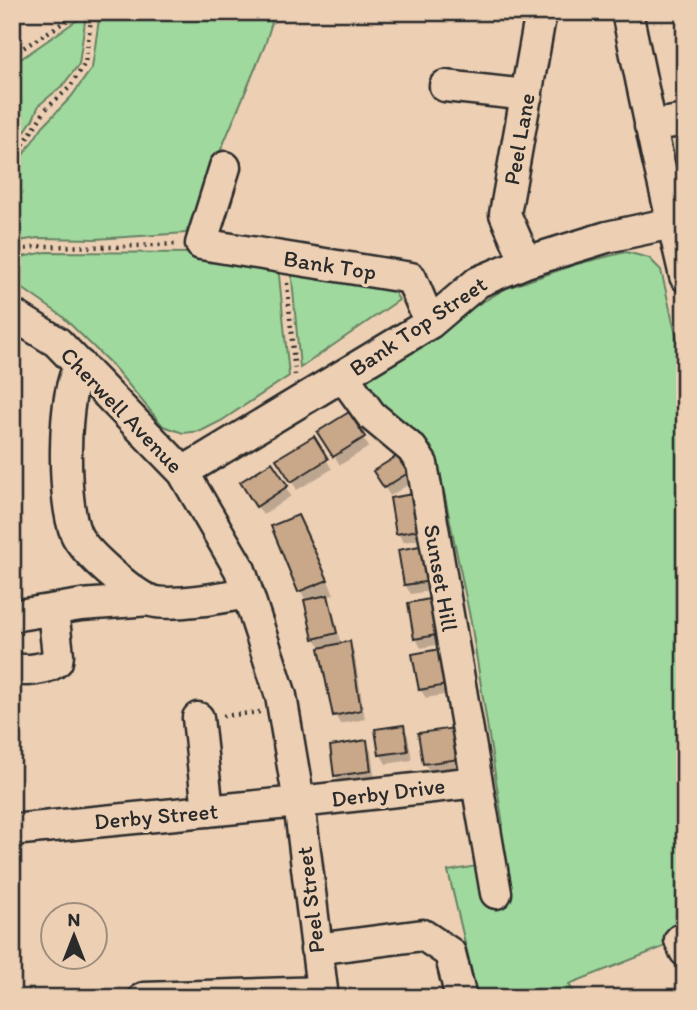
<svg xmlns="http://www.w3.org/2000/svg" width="697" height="1010" viewBox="0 0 697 1010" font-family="Itim,sans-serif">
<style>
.green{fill:#a0d99e;stroke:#668264;stroke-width:2}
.shadow{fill:#0003}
.building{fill:#c9a88a;stroke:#2b2b2b;stroke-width:2}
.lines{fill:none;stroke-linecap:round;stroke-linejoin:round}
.minor-casing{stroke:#2b2b2b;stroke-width:35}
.path{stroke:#2b2b2b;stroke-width:4.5;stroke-dasharray:2 5;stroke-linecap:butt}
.minor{stroke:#edd0b4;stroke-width:30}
.labels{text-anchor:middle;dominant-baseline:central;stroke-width:7;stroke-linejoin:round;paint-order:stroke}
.street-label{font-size:23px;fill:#2b2b2b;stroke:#edd0b4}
</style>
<rect width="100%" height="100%" fill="#edd0b4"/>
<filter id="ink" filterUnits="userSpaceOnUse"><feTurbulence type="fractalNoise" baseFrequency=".0143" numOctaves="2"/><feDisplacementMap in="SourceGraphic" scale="14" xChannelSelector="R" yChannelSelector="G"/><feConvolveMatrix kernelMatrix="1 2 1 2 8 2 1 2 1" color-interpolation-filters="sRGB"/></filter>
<g filter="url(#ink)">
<!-- green -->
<path class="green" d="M 100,12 L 275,12 L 265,45 L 186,233 L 95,239 L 38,238 L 12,242 L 13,170 L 43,126 L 71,97 L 92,68 Z
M 86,14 L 79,64 L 63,85 L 39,105 L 33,119 L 12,151 L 12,65 Z
M 46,252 L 201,253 L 278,265 L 289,376 L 221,421 L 201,431 L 183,433 L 163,426 L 112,365 L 62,316 L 12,281 L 12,259 Z
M 626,252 L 649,258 L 661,270 L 685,374 L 685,922 L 676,927 L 671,944 L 569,984 L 576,998 L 478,998 L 448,871 L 483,865 L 478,833 L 503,825 L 471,622 L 439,468 L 431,446 L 396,420 L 367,389 L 363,370 L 507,288 L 577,264 Z
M 291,268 L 379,282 L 393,290 L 399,300 L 300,368 Z"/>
<!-- shadow -->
<path class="shadow" d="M 313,438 L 332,469 L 297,490 L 279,460 Z
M 363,438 L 369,447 L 340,465 L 325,442 Z
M 396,459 L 411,483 L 390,496 L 375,472 Z
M 271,464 L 291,496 L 263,515 L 247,492 Z
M 392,499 L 428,538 L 403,542 L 398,533 Z
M 273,527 L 305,530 L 334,594 L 327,597 L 332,606 L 341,645 L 349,643 L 354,652 L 365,719 L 340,724 L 335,715 L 321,647 L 314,638 L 306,602 Z
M 400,551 L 436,590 L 411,594 L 405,585 Z
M 434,600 L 446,643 L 421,648 L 416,639 Z
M 414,655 L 456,693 L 426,698 L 420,689 Z
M 403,727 L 408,736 L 412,760 L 386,764 L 381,755 Z
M 460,739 L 464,768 L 430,772 L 424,763 Z
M 366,742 L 371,751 L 375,780 L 341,784 L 336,775 Z"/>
<!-- building -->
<path class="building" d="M 349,412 L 365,437 L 333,457 L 317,432 Z
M 314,436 L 328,459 L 291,482 L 276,459 Z
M 397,456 L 408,473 L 384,488 L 373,471 Z
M 272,462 L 288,486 L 256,507 L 240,482 Z
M 418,493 L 424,529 L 396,534 L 390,498 Z
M 298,515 L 328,580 L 298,592 L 271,526 Z
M 425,545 L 432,581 L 404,585 L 398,550 Z
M 328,595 L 337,633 L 313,639 L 304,600 Z
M 435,598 L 442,634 L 414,639 L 408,603 Z
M 350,641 L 361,710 L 333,716 L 319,648 Z
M 446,648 L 452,684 L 419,690 L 412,654 Z
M 404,725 L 408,751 L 379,755 L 375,729 Z
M 455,728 L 460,759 L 423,764 L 418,733 Z
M 367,740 L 371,771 L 334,776 L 330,746 Z"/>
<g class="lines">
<!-- minor casing -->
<g class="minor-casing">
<path id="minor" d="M 627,12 L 656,151 L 685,276
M 445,86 L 527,95
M 650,126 L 685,120
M 225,167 L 201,244 L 411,278 L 430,323
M 526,262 L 505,214 L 541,12
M 12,314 L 57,342 L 183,472 L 240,570 L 281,696 L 299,802 L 323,998
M 80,365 C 62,396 62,502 76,534 C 84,552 132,594 151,601 C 172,607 225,597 247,593
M 343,376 L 371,415 L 412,449 L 422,464 L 496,893
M 183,472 L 430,323 L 478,282 L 526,262 L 607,237 L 672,223 L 685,223
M 12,616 L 81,605 L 150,600
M 12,667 C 23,673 48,669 57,661 L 58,655 L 53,611
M 198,718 L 208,811
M 12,830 L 299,802 L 477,782
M 685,938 L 680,940 L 685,951
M 316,949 L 423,935 L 450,953 L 461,998
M 144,998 L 322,992"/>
</g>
<!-- path -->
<path class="path" d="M 12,55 L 80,12
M 12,162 L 46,109 L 70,87 L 85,63 L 92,12
M 12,251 L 42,246 L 113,247 L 179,244
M 287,283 L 295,375
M 223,716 L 260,712"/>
<!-- minor -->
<use href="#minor" class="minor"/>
</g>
</g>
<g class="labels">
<!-- street labels -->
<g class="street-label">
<text transform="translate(519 139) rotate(-80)">Peel Lane</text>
<text transform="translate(330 265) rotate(9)">Bank Top</text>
<text transform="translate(418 326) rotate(-34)">Bank Top Street</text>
<text transform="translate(122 410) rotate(46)">Cherwell Avenue</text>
<text transform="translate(441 578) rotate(80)">Sunset Hill</text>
<text transform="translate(388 792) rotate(-7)">Derby Drive</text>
<text transform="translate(156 816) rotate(-5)">Derby Street</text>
<text transform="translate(310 900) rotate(-97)">Peel Street</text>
</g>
</g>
<!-- margin -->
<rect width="697" height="1010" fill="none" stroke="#edd0b4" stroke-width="42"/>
<rect x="21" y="21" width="655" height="968" fill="none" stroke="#2b2b2b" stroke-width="2.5" filter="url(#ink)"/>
<!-- north arrow -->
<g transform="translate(74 936)"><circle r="33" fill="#edd0b4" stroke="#9f8e7d" stroke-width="2"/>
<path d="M0-5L12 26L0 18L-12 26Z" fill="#2b2b2b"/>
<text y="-10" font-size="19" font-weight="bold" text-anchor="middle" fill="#2b2b2b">N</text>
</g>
</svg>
